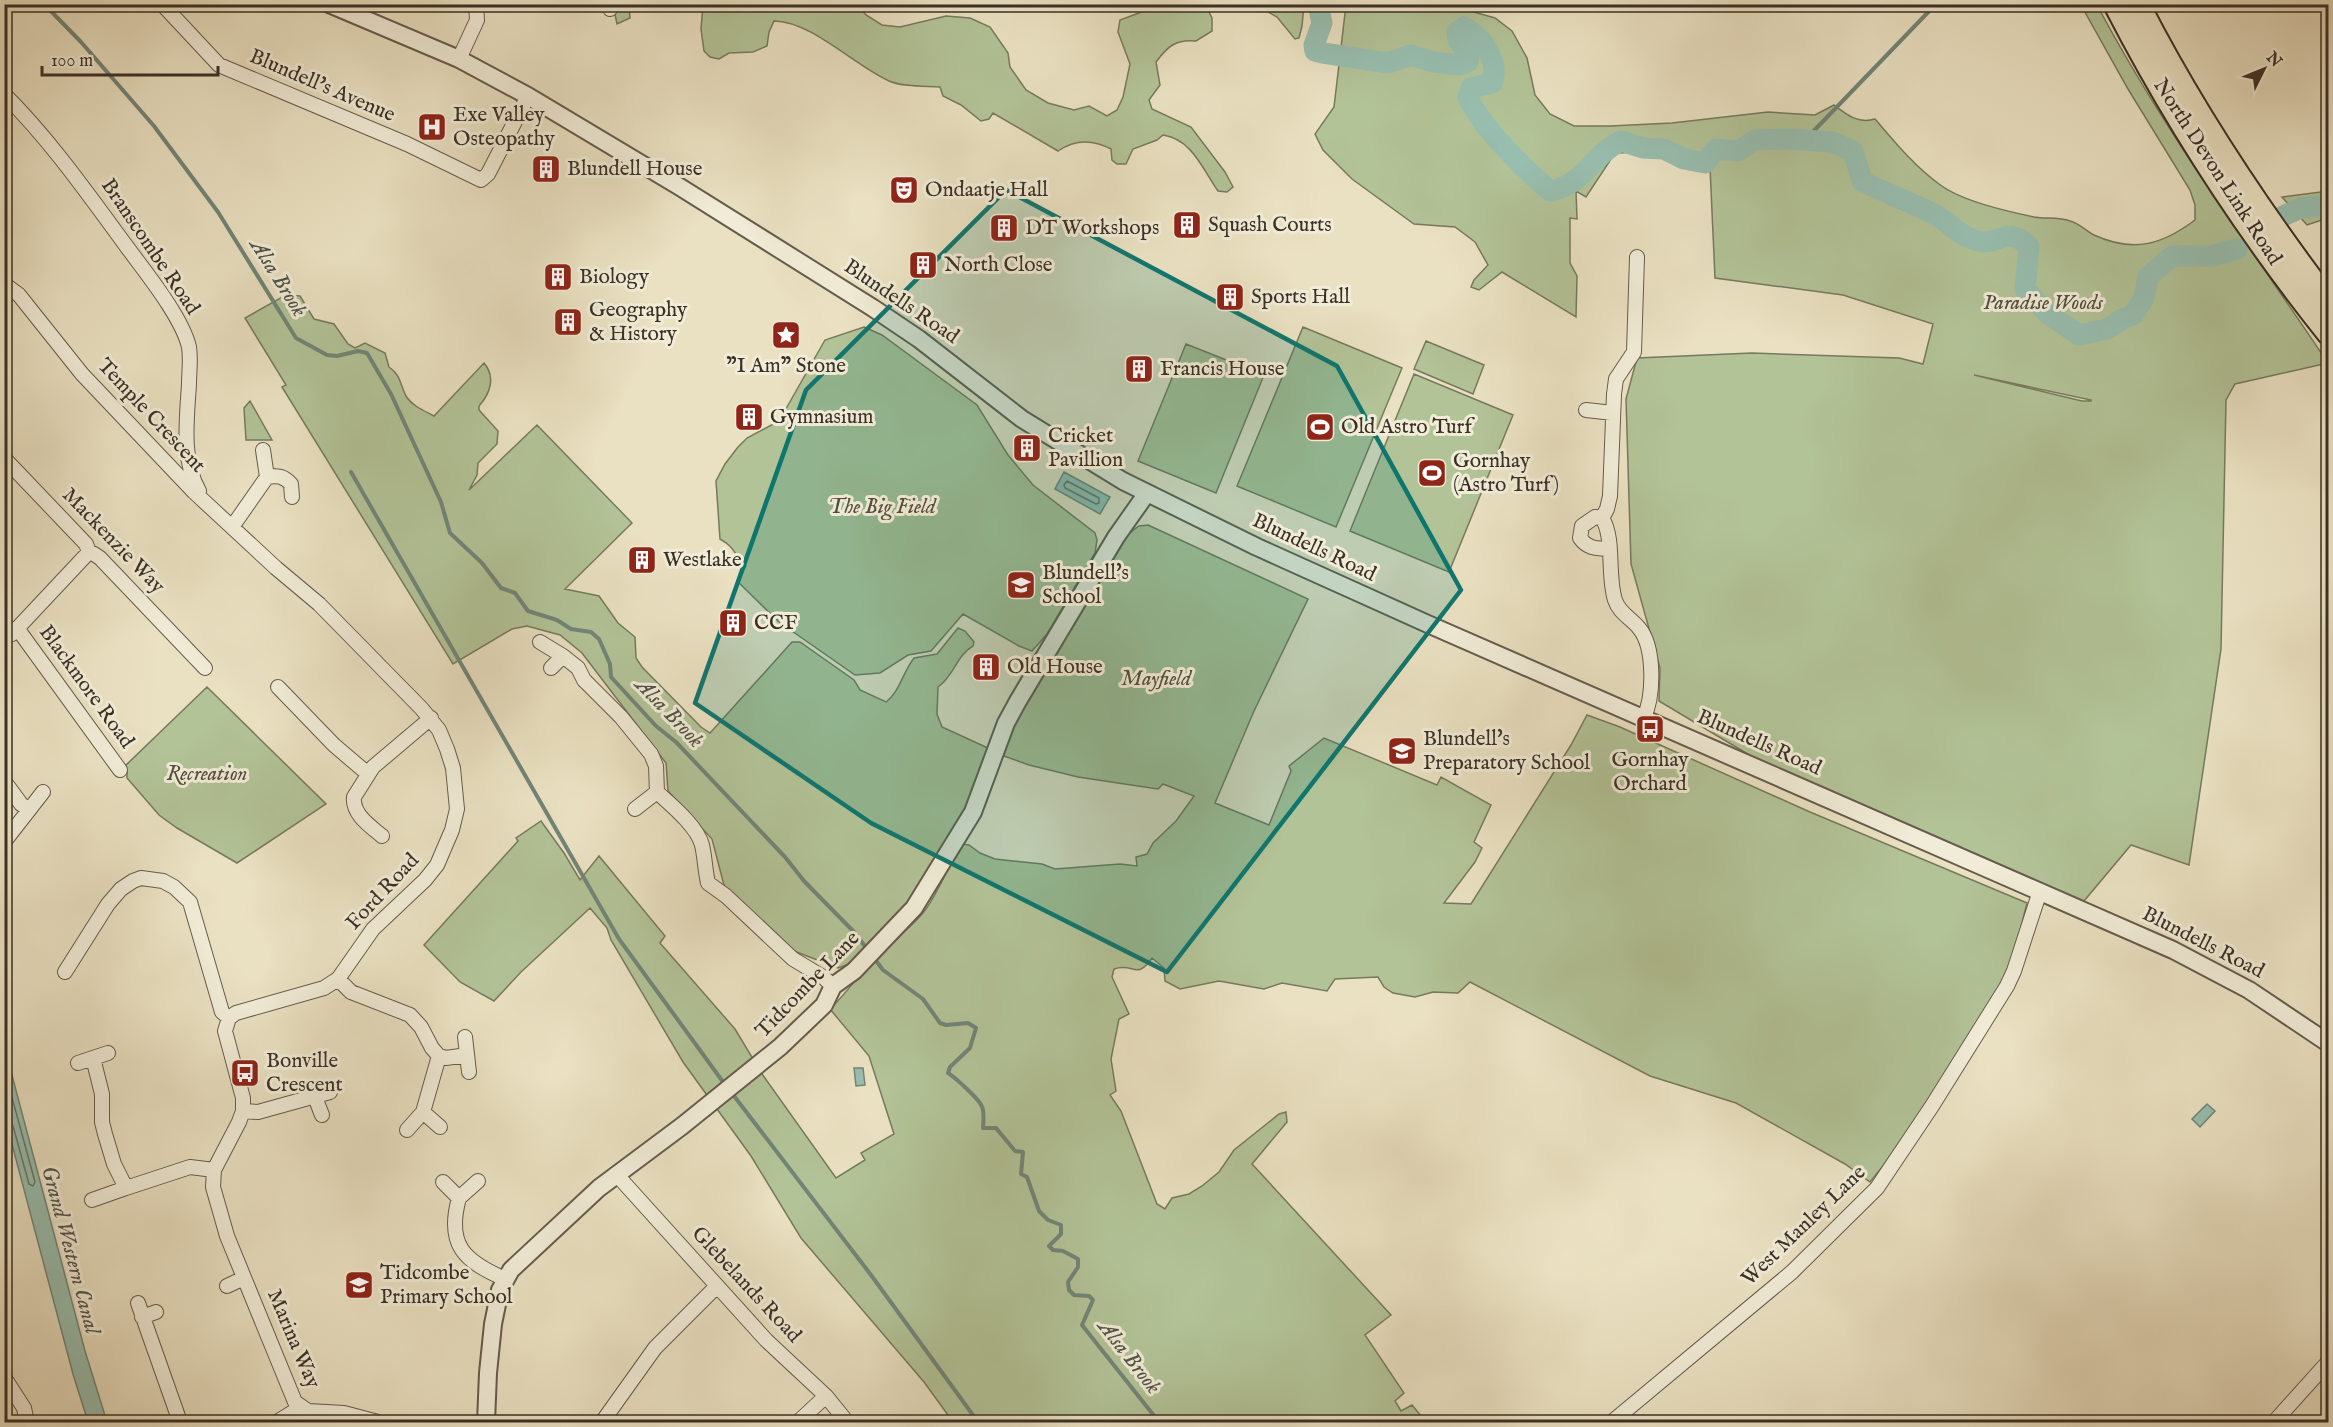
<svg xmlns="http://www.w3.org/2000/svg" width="2333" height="1427" viewBox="0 0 2333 1427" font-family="'IM FELL English',serif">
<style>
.green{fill:#b2c397;stroke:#767a5e;stroke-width:1.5;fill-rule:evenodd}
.water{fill:#98beaf;stroke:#728578;stroke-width:1.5}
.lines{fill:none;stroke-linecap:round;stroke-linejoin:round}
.shore{stroke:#69776a;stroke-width:1.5}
.stream{stroke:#728578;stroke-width:4}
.river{stroke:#98beaf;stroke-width:21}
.minor-casing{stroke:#665c4d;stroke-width:16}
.tertiary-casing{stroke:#665c4d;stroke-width:20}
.trunk-casing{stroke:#3a3026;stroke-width:26}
.minor{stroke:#f1ecd7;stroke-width:14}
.tertiary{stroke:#f1ecd7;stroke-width:16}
.trunk{stroke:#eae1c2;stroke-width:22}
.marked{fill:#0f766e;fill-opacity:0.2;stroke:#0f766e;stroke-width:4.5;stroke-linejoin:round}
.labels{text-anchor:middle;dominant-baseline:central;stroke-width:6;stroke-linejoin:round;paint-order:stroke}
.street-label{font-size:21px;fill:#3a3026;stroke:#f1ecd7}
.poi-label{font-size:21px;fill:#3a3026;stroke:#f1ecd7;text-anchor:start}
.park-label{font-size:21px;font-style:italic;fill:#524d3d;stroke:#f1ecd7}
.water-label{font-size:22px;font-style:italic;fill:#525448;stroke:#f1ecd7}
</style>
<rect width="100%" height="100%" fill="#eae1c2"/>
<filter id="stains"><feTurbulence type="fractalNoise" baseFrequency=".00333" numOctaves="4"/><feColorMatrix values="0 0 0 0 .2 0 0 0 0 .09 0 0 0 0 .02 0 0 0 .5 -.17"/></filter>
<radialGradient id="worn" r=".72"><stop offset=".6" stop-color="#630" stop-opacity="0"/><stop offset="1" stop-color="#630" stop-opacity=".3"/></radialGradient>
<!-- green -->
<path class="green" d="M 613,5 L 629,5 L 630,18 L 617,24 Z
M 703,5 L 858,5 L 866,15 L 882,25 L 900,27 L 946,16 L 970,18 L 990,27 L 1008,53 L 1010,67 L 1026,90 L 1048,103 L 1074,110 L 1089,106 L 1107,116 L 1117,110 L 1123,97 L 1130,64 L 1118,32 L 1120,20 L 1160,5 L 1200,5 L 1208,10 L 1212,18 L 1212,31 L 1196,41 C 1176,39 1168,46 1156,62 L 1160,85 L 1149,100 L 1152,109 L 1191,127 L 1225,172 L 1233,187 L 1227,192 L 1218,191 C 1203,170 1192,139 1163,135 L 1157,140 L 1133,149 L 1126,164 L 1117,164 L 1112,160 L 1111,149 C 1092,139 1075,139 1058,151 L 993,113 L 989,119 L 981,121 L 961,105 L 943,96 L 940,87 C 924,86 903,87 889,81 C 855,66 811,21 774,21 L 769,32 L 767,46 L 753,52 L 729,53 L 719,59 L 710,57 L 704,51 L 701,29 Z
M 1256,5 L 1304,5 L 1302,26 L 1299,38 L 1295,39 L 1277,17 Z
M 1346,5 L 1368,9 L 1467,10 L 1495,18 L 1512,31 L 1527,58 L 1535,95 L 1550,114 L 1574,126 L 1610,126 L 1672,123 L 1768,112 L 1815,115 L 1834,105 C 1847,115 1858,124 1875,119 C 1895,142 1914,166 1939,184 C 1961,201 2006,211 2034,217 C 2045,219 2059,217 2070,221 C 2079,223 2086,231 2094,235 C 2133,253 2162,245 2195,220 L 2195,205 L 2190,190 L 2128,89 L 2081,5 L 2097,5 C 2164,131 2249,245 2328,363 L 2235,384 L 2226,400 L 2221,649 L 2189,865 L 2131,845 L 2084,901 L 1751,756 L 1659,701 L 1660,668 L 1631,564 L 1626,399 L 1637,358 L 1752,353 L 1899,358 L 1923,364 L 1933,324 L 1843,295 L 1715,278 L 1710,167 L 1641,152 L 1615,153 L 1586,197 L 1576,191 L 1577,219 L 1570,218 L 1570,263 L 1577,276 L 1576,317 L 1502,272 L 1479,290 L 1471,287 L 1474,280 L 1488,265 L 1475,242 L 1455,227 L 1414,224 L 1352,179 L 1323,150 L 1315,134 L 1334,107 ZM 1974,375 L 2091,400 L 2091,401 L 2082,401 Z
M 2328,191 L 2328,218 L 2307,225 L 2282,197 Z
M 286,295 L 300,296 L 314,319 L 334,324 L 348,344 L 355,348 L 365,343 L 385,353 L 389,367 C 401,375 400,385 406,396 C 412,406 425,411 434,416 L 484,363 C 496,377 490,394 479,406 L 479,410 L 498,431 L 497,444 L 478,463 L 477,475 L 469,490 L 537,425 L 632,523 L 565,589 L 599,596 L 618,623 L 635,637 L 636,658 L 642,667 L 701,727 L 710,733 L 792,642 L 800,642 L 854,680 L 860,690 L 886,702 C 900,691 903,672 914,658 L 937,654 L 958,628 L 965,631 L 974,642 L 973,646 C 956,656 954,676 938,687 L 937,714 L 942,727 L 990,749 L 962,817 L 904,909 L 855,962 L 838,968 L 794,951 L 725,889 L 712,839 L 668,791 L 666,763 L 582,653 L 560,635 L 527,626 L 512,629 L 453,664 L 282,387 L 286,385 L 245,318 Z
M 864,327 L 882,335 L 977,405 L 1008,455 L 1033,485 L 1095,533 L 1097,540 L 1095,553 L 1047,634 L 1032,651 L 1019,646 L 963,614 L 931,651 L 908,655 L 880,673 L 855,675 L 779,622 L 737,581 L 746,566 C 733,556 738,549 720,539 L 716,481 L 725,464 L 738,447 L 747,438 L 779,421 L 825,340 Z
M 1303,327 L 1402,368 L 1336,527 L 1237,486 Z
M 1426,341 L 1484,365 L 1473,394 L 1414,369 Z
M 1186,344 L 1264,375 L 1216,493 L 1138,461 Z
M 1414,374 L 1513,415 L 1449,572 L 1350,531 Z
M 250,401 L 272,440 L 246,440 L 244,408 Z
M 1148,525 L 1308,599 L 1254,711 L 1215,803 L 1269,825 L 1291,771 L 1289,766 L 1324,738 L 1437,785 L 1441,777 L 1491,805 L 1474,842 L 1482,848 L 1475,862 L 1444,903 L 1471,904 L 1571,745 L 1587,715 L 1620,727 L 1810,812 L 2027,903 L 2015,951 L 2001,988 L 1936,1089 L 1883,1166 L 1870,1182 L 1845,1164 L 1736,1103 L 1650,1076 L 1470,982 L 1458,993 L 1433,992 L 1415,997 L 1393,993 L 1384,987 L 1378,977 L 1335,979 L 1327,991 L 1282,983 L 1264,989 L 1219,981 L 1180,989 L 1165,981 L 1164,968 L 1152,958 C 1136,981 1134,962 1114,969 L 1112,977 L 1129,1014 L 1119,1019 L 1111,1059 L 1116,1091 L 1110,1095 L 1121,1111 L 1157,1204 L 1165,1209 L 1172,1198 L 1189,1194 L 1202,1186 L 1219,1172 L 1234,1150 L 1279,1114 L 1286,1112 L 1287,1122 L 1252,1164 L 1391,1315 L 1365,1335 L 1404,1393 L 1395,1401 L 1401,1411 L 1412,1405 L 1426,1422 L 953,1422 L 924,1382 L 801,1238 L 751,1156 L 683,1062 L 611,940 L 607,928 L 590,908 L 521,972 L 494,1001 L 460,982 L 424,945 L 518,841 L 516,838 L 541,821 L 564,853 L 580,880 L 599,856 L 665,936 L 660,943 L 735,1029 L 762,1074 L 836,1178 L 865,1160 L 861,1153 L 894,1134 L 869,1056 L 830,1009 C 848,992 861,971 879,953 C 894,939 914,926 926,909 C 941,888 948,864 963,844 L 969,845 L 980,853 L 995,859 L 1042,864 L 1055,869 L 1120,864 L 1137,866 L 1136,857 L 1147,854 L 1153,843 L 1176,821 L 1194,796 L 1163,784 L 1158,789 L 1078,777 L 1029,765 L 1001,755 L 1012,724 L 1120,540 L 1139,526 Z
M 207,687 L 326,804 L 237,863 L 177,828 L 159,815 L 127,778 L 127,770 L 124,767 Z"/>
<!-- water -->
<path class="water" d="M 1064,472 L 1110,497 L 1100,514 L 1055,489 Z
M 4,1045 L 85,1351 L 107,1422 L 88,1422 L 73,1374 L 5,1118 Z
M 854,1068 L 863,1068 L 865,1085 L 856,1086 Z
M 2207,1104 L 2215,1111 L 2200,1127 L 2192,1119 Z"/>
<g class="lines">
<!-- shore -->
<path class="shore" d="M 1067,481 L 1099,498 L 1099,503 L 1096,504 L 1065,488 L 1064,485 Z
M 4,1068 L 35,1182 L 33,1186 L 29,1184 L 13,1126 L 9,1122 L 4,1121"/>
<!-- stream -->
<path class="stream" d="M 44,4 L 81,42 L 154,126 L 218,212 L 296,338 L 327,355 L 337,356 L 358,351 L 367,353 L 391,394 L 441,502 L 450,533 L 482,563 L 501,588 L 515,593 L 528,611 L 557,620 L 571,629 L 591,632 L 599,639 L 610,664 L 611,677 L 656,726 L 676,742 L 785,857 L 804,881 L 855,933 L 867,949
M 1805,140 L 1936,4
M 351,472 L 619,939 L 726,1086
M 874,958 L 883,970 L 923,999 L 940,1023 L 946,1025 L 968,1023 L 976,1028 L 970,1048 L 950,1067 L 948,1073 C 956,1078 960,1083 967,1089 C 983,1105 985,1105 983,1128 L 996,1128 L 1015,1151 L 1023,1152 L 1021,1174 L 1027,1177 L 1039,1211 L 1048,1220 L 1061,1225 L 1061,1234 L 1049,1246 L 1053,1250 L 1063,1251 L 1078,1259 L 1078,1267 L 1068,1282 L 1069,1290 L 1074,1295 L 1089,1296 L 1093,1300 L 1082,1325 L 1159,1422
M 731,1092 L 871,1275 L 978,1422"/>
<!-- river -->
<path class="river" d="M 1318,4 L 1322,23 L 1314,45 L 1315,51 L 1323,53 L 1388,63 L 1411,55 L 1433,62 L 1460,65 L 1468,62 L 1469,55 L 1458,40 L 1457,32 L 1464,27 C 1483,37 1500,62 1492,83 L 1471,88 L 1468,97 C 1482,128 1523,168 1550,191 C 1583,186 1592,155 1621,141 L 1643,148 L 1664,149 L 1684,159 L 1705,163 L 1716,149 L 1738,151 L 1755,140 L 1790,139 L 1832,142 L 1853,151 L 1862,181 C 1885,193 1910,202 1934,214 C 1949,222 1960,237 1978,241 C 1998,247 2007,223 2029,247 L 2025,289 L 2047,313 L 2079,335 L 2107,329 L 2122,319 L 2133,315 L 2144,298 L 2148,277 L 2172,256 L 2211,256 L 2237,249
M 2283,216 L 2301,208 L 2328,205"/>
<!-- minor casing -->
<g class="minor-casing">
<path id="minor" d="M 162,4 L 219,65 L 407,144 L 481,180 L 488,174 L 528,96
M 609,4 L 610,9
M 459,59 L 477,20 L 476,4
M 4,94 C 51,141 88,194 127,247 C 146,273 182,317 189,347 C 191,359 189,372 189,384 C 187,418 181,459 199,491
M 1637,257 L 1634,352 L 1616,379 L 1614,394 L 1610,496 L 1607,509 L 1602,518 C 1615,538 1607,576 1615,600 C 1619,613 1631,618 1639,628 C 1655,647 1654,696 1644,717
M 4,284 L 19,295 L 82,374 L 194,492 L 276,568 L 319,604 L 422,709 L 439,730 L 447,749 L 453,768 L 457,809 L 452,830 L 437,865 L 425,880 L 373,929 L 338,979 L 324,988 L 236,1013 L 229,1018
M 1586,410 L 1613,413
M 263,450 L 267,477
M 4,458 L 86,544 L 89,552 L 94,554 L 100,558 L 205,668
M 1602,518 L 1595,517 L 1582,526 L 1580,538 C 1588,549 1596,548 1608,549
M 232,527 L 267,477 C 277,475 284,476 291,484 L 292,497
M 17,628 L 120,770
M 6,636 L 12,634 L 89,552
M 540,642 L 563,656
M 551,668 L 563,656 L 578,668 L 584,680 L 621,717 L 651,754 L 656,766 L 657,792 C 671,805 697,826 702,845 C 705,858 705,870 708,883 L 726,896 L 793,959 L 823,977 L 833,986
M 278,687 L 334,745 L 368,774
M 4,781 L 21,804 L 29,810 L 4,842
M 635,809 L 657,792
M 29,810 L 43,792
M 382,836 C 370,826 352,814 354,797 L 373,767 L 431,718
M 65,972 L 108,904 L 121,889 L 133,881 L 141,878 L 163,881 L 174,887 L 190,902 L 222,1012 L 229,1018 L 225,1031 L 243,1098 L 243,1111 L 239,1122 L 214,1170 L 190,1167 L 126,1188 L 114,1164 L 105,1134 L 102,1122 L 102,1094 L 93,1058
M 338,979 L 351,992 L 410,1015 L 421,1027 L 432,1048 L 439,1056 L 423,1112 L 407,1130
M 465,1037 L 469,1072
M 439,1056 L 446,1058 L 467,1055
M 78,1063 L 108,1053
M 315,1097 L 322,1115
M 243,1111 L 258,1112 L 330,1092
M 423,1112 L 440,1127
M 214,1170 L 213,1187 L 227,1236 L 295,1402 L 308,1411 L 344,1413 L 378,1422
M 616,1174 L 766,1340 L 826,1396 L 847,1422
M 443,1182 L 459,1198 C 446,1245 464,1261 505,1279
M 459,1198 L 478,1181
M 92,1200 L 126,1188
M 227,1286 L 244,1278
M 138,1303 L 180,1422
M 142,1317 L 156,1312
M 4,1377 L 24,1408 L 27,1422
M 605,1418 L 655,1348 L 717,1286
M 277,1422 L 301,1407
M 798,1422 L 826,1396
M 1612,1422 L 1792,1272 L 1877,1188 L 1932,1106 L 2007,986 L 2014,971 L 2040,891
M 2274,1422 L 2328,1362"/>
</g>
<!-- tertiary casing -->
<g class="tertiary-casing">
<path id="tertiary" d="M 329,4 L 459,59 L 528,96 L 680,187 L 873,308 L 919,339 L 1022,419 L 1123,481 L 1257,547 L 1430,625 L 2173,950 L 2249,990 L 2328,1043
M 486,1422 L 488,1373 L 493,1324 L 500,1290 L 511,1270 L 599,1188 L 682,1126 L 780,1047 L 824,1005 L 833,986 L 854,971 L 914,908 L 973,812 L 1006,723 L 1018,701 L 1116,537 L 1147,493"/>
</g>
<!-- trunk casing -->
<g class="trunk-casing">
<path id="trunk" d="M 2115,4 C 2175,121 2247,231 2328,333
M 2138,4 C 2190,106 2259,210 2328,301"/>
</g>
<!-- minor -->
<use href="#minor" class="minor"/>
<!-- tertiary -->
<use href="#tertiary" class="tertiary"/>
<!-- trunk -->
<use href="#trunk" class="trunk"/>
</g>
<!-- marked area -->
<path class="marked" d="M 1006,190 L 1337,366 L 1461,590 L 1167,972 L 871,823 L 695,703 L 806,390 Z"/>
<!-- icons -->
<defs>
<g id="hospital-square" transform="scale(1.5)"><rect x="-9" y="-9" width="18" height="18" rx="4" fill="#8f2418" stroke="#f1ecd7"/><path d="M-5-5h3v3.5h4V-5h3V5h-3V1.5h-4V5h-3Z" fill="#fff"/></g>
<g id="building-square" transform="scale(1.5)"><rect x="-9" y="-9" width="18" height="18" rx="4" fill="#8f2418" stroke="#f1ecd7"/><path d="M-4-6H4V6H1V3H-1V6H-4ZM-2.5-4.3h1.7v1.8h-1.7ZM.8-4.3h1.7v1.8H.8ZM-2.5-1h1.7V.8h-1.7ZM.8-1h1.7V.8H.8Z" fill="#fff"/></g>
<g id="theatre-square" transform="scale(1.5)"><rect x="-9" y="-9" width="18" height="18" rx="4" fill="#8f2418" stroke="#f1ecd7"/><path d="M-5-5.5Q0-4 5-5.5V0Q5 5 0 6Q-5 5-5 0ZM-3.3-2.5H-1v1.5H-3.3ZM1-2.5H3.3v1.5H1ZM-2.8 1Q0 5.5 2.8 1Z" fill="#fff"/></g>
<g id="sight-square" transform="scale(1.5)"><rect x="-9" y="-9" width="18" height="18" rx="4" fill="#8f2418" stroke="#f1ecd7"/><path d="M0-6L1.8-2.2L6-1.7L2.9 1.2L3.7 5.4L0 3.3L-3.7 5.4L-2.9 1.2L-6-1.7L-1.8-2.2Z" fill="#fff"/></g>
<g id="stadium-square" transform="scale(1.5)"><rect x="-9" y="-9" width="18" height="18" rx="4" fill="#8f2418" stroke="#f1ecd7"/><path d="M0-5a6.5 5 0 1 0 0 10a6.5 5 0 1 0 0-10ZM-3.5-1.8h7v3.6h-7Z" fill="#fff"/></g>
<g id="school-square" transform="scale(1.5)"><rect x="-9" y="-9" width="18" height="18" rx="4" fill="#8f2418" stroke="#f1ecd7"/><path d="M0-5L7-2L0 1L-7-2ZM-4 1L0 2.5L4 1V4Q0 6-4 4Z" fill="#fff"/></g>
<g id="bus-square" transform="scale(1.5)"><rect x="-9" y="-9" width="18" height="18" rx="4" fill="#8f2418" stroke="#f1ecd7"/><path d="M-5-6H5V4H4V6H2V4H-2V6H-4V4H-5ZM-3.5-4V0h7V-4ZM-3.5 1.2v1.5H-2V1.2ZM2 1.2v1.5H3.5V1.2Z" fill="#fff"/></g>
</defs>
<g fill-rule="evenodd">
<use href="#hospital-square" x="432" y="127"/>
<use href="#building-square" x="546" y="169"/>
<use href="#theatre-square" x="904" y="190"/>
<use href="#building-square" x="1187" y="225"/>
<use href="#building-square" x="1004" y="228"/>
<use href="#building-square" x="923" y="265"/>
<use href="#building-square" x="558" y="277"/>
<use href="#building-square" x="1230" y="297"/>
<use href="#building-square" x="568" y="322"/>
<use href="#sight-square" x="786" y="335"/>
<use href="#building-square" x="1139" y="369"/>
<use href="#building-square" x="749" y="417"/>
<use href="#stadium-square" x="1320" y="427"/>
<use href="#building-square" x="1027" y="448"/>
<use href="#stadium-square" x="1432" y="473"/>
<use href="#building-square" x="642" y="560"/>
<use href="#school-square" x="1021" y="585"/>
<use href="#building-square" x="733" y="623"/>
<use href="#building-square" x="986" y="667"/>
<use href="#bus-square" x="1650" y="729"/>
<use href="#school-square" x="1402" y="751"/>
<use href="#bus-square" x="245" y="1073"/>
<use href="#school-square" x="359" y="1285"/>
</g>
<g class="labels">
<!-- street labels -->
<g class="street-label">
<text transform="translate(322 86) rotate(23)">Blundell's Avenue</text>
<text transform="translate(2217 172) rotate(57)">North Devon Link Road</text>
<text transform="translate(150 247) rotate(56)">Branscombe Road</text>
<text transform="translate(901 302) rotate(34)">Blundells Road</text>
<text transform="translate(151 416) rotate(47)">Temple Crescent</text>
<text transform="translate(113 541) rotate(46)">Mackenzie Way</text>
<text transform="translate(1314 548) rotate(25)">Blundells Road</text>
<text transform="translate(86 687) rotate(54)">Blackmore Road</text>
<text transform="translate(1759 743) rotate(24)">Blundells Road</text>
<text transform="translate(383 892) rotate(-47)">Ford Road</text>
<text transform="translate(2203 943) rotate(27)">Blundells Road</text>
<text transform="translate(808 985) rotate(-46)">Tidcombe Lane</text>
<text transform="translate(1804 1226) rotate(-44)">West Manley Lane</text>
<text transform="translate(746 1285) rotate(47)">Glebelands Road</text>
<text transform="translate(293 1339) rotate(67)">Marina Way</text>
</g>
<!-- poi labels -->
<g class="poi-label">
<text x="453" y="115">Exe Valley<tspan x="453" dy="24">Osteopathy</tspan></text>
<text x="567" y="169">Blundell House</text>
<text x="925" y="190">Ondaatje Hall</text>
<text x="1208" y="225">Squash Courts</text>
<text x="1025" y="228">DT Workshops</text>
<text x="944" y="265">North Close</text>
<text x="579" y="277">Biology</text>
<text x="1251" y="297">Sports Hall</text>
<text x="589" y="310">Geography<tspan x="589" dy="24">&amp; History</tspan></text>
<text x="786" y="366" text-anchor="middle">"I Am" Stone</text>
<text x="1160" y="369">Francis House</text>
<text x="770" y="417">Gymnasium</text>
<text x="1341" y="427">Old Astro Turf</text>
<text x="1048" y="436">Cricket<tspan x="1048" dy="24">Pavillion</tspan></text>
<text x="1453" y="461">Gornhay<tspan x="1453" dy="24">(Astro Turf)</tspan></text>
<text x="663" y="560">Westlake</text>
<text x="1042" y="573">Blundell's<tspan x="1042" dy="24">School</tspan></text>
<text x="754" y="623">CCF</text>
<text x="1007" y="667">Old House</text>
<text x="1423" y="739">Blundell's<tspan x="1423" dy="24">Preparatory School</tspan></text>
<text x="1650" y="760" text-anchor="middle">Gornhay<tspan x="1650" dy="24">Orchard</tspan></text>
<text x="266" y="1061">Bonville<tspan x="266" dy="24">Crescent</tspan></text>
<text x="380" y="1273">Tidcombe<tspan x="380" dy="24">Primary School</tspan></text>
</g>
<!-- park labels -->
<g class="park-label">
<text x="2043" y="303">Paradise Woods</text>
<text x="882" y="507">The Big Field</text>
<text x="1156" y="679">Mayfield</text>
<text x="207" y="774">Recreation</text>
</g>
<!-- water labels -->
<g class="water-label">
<text transform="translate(278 278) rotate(58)">Alsa Brook</text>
<text transform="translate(669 713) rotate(46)">Alsa Brook</text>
<text transform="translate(70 1250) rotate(75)">Grand Western Canal</text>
<text transform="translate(1129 1357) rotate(52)">Alsa Brook</text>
</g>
</g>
<!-- margin -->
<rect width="2333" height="1427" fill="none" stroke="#eae1c2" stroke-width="24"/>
<rect x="6" y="6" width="2321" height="1415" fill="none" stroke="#3a3026" stroke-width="3"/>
<rect x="12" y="12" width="2309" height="1403" fill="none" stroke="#3a3026" stroke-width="1.5"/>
<!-- north arrow -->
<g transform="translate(2264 69) rotate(47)" stroke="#f1ecd7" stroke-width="4.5" paint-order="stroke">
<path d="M0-4.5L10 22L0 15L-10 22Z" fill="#3a3026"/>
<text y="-9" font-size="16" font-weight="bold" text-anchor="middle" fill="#3a3026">N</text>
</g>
<!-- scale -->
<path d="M42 66v9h176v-9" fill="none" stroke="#3a3026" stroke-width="3"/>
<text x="51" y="66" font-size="18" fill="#3a3026" stroke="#f1ecd7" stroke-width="4.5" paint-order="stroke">100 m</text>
<rect width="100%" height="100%" filter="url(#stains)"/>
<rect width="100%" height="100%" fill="url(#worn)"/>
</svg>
